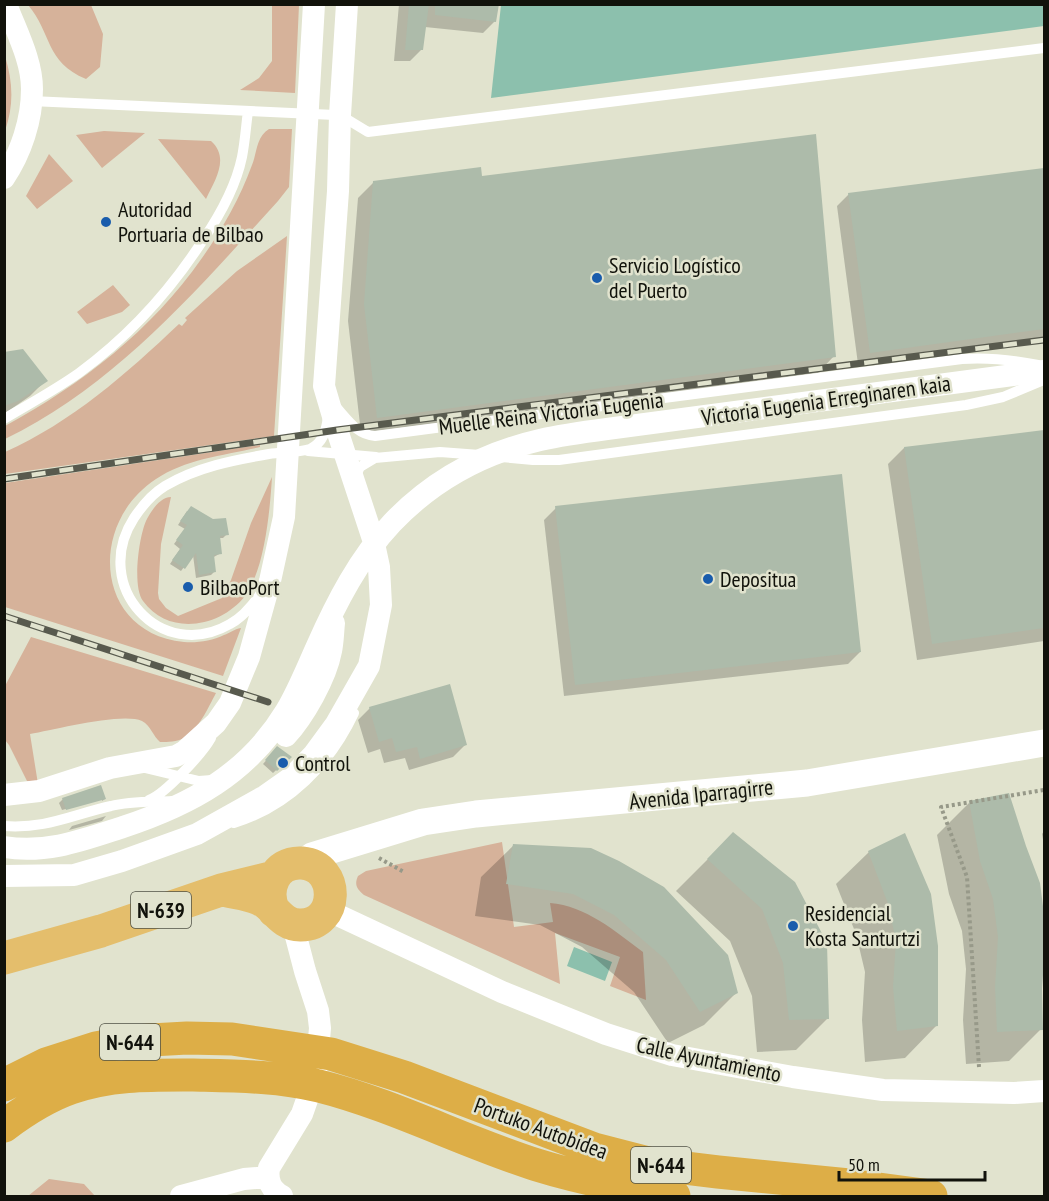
<svg xmlns="http://www.w3.org/2000/svg" width="1049" height="1201" viewBox="0 0 1049 1201" font-family="'PT Sans Narrow',sans-serif">
<style>
.green{fill:#d6b29a}
.water{fill:#8cc0ad}
.shadow{fill:#0003}
.building{fill:#adbbaa}
.lines{fill:none;stroke-linecap:round;stroke-linejoin:round}
.path{stroke:#979989;stroke-width:4;stroke-dasharray:3 3;stroke-linecap:butt}
.service{stroke:#fff;stroke-width:10}
.minor{stroke:#fff;stroke-width:22}
.tertiary{stroke:#fff;stroke-width:27}
.trunk{stroke:#e4be6c;stroke-width:33}
.motorway{stroke:#ddae47;stroke-width:33}
.rail-casing{stroke:#585a4e;stroke-width:7}
.rail{stroke:#e1e3ce;stroke-width:4.5;stroke-dasharray:14;stroke-linecap:butt}
.poi-dot{fill:#195cac;stroke:#e1e3ce;stroke-width:2}
.labels{text-anchor:middle;dominant-baseline:central;stroke-width:5;stroke-linejoin:round;paint-order:stroke}
.shield{fill:#e1e3ce;stroke:#4f5146;stroke-width:1.5}
.shield-label{font-size:21px;font-weight:bold;fill:#11120b}
.poi-label{font-size:22px;fill:#11120b;stroke:#e1e3ce;text-anchor:start}
.street-label{font-size:22px;fill:#11120b;stroke:#e1e3ce}
</style>
<rect width="100%" height="100%" fill="#e1e3ce"/>
<!-- green -->
<path class="green" d="M 28,5 L 91,5 L 103,34 L 100,67 L 86,79 C 45,62 52,33 28,5 Z
M 272,5 L 299,5 L 295,93 L 240,90 L 259,78 L 272,61 Z
M 5,56 C 13,82 14,105 5,131 Z
M 269,129 L 292,129 L 289,187 L 278,201 C 197,290 115,386 5,439 L 6,434 L 5,426 C 82,384 151,331 202,258 C 222,230 240,198 252,165 C 257,153 256,137 269,129 Z
M 104,131 L 145,133 L 102,168 L 76,135 Z
M 158,139 L 211,141 C 230,158 215,180 206,199 Z
M 49,154 L 73,181 L 37,209 L 26,196 Z
M 287,236 L 274,436 L 5,474 L 5,452 C 72,422 126,374 179,324 L 182,326 L 187,320 L 185,318 L 237,271 Z
M 113,285 L 130,305 L 122,312 L 87,324 L 77,312 Z
M 260,445 L 260,447 C 226,455 185,459 156,479 C 87,524 95,633 184,642 C 197,643 212,641 224,635 C 230,633 234,629 241,628 L 223,676 L 5,607 L 5,483 Z
M 272,477 C 270,509 265,569 245,596 C 221,627 169,637 143,601 C 132,586 139,537 146,521 C 151,511 160,497 171,497 L 161,544 L 158,593 L 159,599 L 166,608 L 178,616 L 222,598 L 231,580 L 251,523 Z
M 31,637 L 216,693 C 208,708 199,729 184,738 C 177,742 168,742 160,742 C 153,736 151,726 142,721 C 122,712 54,730 30,734 L 38,784 L 27,781 L 9,745 L 5,740 L 5,686 Z
M 502,842 L 514,927 L 553,922 L 550,903 C 586,906 615,931 643,952 L 646,1000 L 610,986 L 620,957 L 555,933 L 560,984 L 364,895 C 357,889 354,885 358,876 L 366,871 Z
M 49,1179 L 84,1184 L 95,1196 L 28,1196 Z"/>
<!-- water -->
<path class="water" d="M 501,5 L 1044,4 L 1044,26 L 491,98 Z
M 574,947 L 612,962 L 605,981 L 567,966 Z"/>
<!-- shadow -->
<path class="shadow" d="M 399,4 L 498,4 L 495,21 L 483,33 L 425,27 L 422,49 L 410,61 L 394,61 Z
M 1044,169 L 1044,339 L 858,364 L 837,206 L 849,194 Z
M 481,178 L 834,356 L 818,373 L 361,433 L 348,321 L 358,198 L 374,182 Z
M 4,353 L 46,380 L 30,396 L 4,414 Z
M 1044,431 L 1044,641 L 917,660 L 888,464 L 904,448 Z
M 556,508 L 860,652 L 848,664 L 564,696 L 544,520 Z
M 187,511 L 227,534 L 223,538 L 218,538 L 221,553 L 212,558 L 214,572 L 211,575 L 196,578 L 193,555 L 181,571 L 170,564 L 180,549 L 174,544 L 185,529 L 178,525 Z
M 370,708 L 465,745 L 453,757 L 409,770 L 405,758 L 384,763 L 380,749 L 368,753 L 358,720 Z
M 277,748 L 290,757 L 273,773 L 263,764 Z
M 100,787 L 105,799 L 102,801 L 102,799 L 62,810 L 59,803 L 63,799 Z
M 969,803 L 1024,847 L 1039,883 L 1044,925 L 1040,989 L 1041,1029 L 1009,1061 L 966,1064 L 963,1020 L 966,969 L 962,931 L 949,894 L 937,835 Z
M 106,816 L 102,821 L 69,830 L 72,826 Z
M 1044,831 L 1044,845 L 1042,834 Z
M 733,834 L 828,1018 L 796,1050 L 757,1052 L 752,996 L 730,941 L 676,891 Z
M 514,845 L 736,993 L 704,1025 L 668,1043 L 634,992 L 582,947 L 540,925 L 475,916 L 481,877 Z
M 869,852 L 937,1025 L 905,1058 L 865,1062 L 862,1020 L 865,972 L 856,934 L 836,884 Z"/>
<!-- building -->
<path class="building" d="M 409,4 L 429,4 L 423,50 L 405,50 Z
M 435,4 L 499,4 L 496,22 L 435,15 Z
M 816,134 L 836,357 L 377,418 L 364,304 L 373,181 L 481,167 L 482,176 Z
M 1044,168 L 1044,329 L 870,353 L 848,193 Z
M 23,349 L 48,381 L 18,401 L 4,406 L 4,352 Z
M 1044,430 L 1044,628 L 932,644 L 904,447 Z
M 842,474 L 861,652 L 575,685 L 555,506 Z
M 191,506 L 213,519 L 226,518 L 229,535 L 220,536 L 222,554 L 214,555 L 216,572 L 199,575 L 196,553 L 185,569 L 172,560 L 183,545 L 176,540 L 187,525 L 180,521 Z
M 450,684 L 467,745 L 420,759 L 417,747 L 396,752 L 392,738 L 379,742 L 369,707 Z
M 277,746 L 292,757 L 277,771 L 265,760 Z
M 101,785 L 106,799 L 66,810 L 62,798 Z
M 1009,793 L 1026,846 L 1040,883 L 1044,914 L 1044,961 L 1042,989 L 1043,1030 L 997,1032 L 995,987 L 998,937 L 993,899 L 980,861 L 969,801 Z
M 733,832 L 795,882 L 827,943 L 829,1019 L 789,1020 L 783,963 L 762,909 L 707,859 Z
M 905,833 L 931,894 L 938,946 L 938,1026 L 897,1031 L 893,987 L 896,940 L 887,901 L 868,851 Z
M 513,844 L 591,848 L 619,861 L 664,887 L 728,955 L 738,993 L 700,1012 L 666,960 L 614,915 L 573,894 L 506,884 Z"/>
<g class="lines">
<!-- path -->
<path class="path" d="M 379,858 L 404,872
M 979,1067 L 967,877 L 941,807 L 1044,790"/>
<!-- service -->
<path class="service" d="M 31,101 L 335,115 L 340,115 L 368,132 L 1044,48
M 336,407 C 347,419 357,435 375,436 L 962,359 C 989,357 1013,360 1038,365
M 4,419 C 29,404 55,390 79,373 C 128,337 170,291 203,240 C 220,215 236,186 242,157 C 245,142 246,126 248,111
M 308,451 L 376,457
M 501,457 L 533,460 L 559,460 L 966,405 L 1003,397 L 1044,380
M 355,477 L 360,467 L 375,458 L 440,452 L 480,455
M 259,596 C 251,607 242,618 230,624 C 161,664 90,586 134,518 C 142,506 152,494 165,486 C 197,467 234,460 269,454 C 283,452 297,453 310,449 C 323,443 326,431 328,417
M 145,768 L 199,781 L 212,780
M 149,800 C 165,794 202,754 211,738
M 234,823 C 289,806 330,764 354,713
M 4,826 C 46,829 71,815 111,806 C 130,801 152,802 172,801"/>
<!-- minor -->
<path class="minor" d="M 4,178 C 21,153 32,120 32,89 C 32,60 16,31 6,4
M 286,736 C 304,716 326,678 331,651 C 333,642 333,632 334,623
M 4,795 L 39,791 L 110,768 L 176,756 L 185,751 L 216,723 L 230,703 L 249,657 L 270,581 L 284,517 L 314,4
M 4,847 C 47,854 83,840 123,827 C 190,805 248,774 286,711 C 298,691 307,668 317,646 C 336,603 359,558 392,523 C 432,481 483,453 540,440 C 562,435 584,432 607,429 L 1044,371
M 4,876 L 74,875 L 122,861 L 197,834 L 265,796 L 292,777 L 314,754 L 336,724 L 369,666 L 381,605 L 379,567 L 373,539 L 337,430 L 324,386 L 338,191 L 340,115 L 347,4
M 327,910 L 502,992 L 606,1034 L 672,1055 L 793,1077 L 883,1090 L 1014,1093 L 1044,1091
M 181,1196 L 244,1179 L 268,1177
M 282,1196 C 271,1190 267,1181 269,1168 L 302,1114 L 316,1074 L 320,1028 L 318,1011 L 305,971 L 293,925"/>
<!-- tertiary -->
<path class="tertiary" d="M 302,863 L 312,856 L 423,822 L 476,814 L 807,783 L 1044,743"/>
<!-- trunk -->
<path class="trunk" d="M 223,890 C 235,893 248,894 259,899 C 275,905 280,925 300,925 C 339,926 341,866 302,863 C 274,861 264,890 274,911
M 4,958 L 101,931 L 221,890 L 274,877"/>
<!-- motorway -->
<path class="motorway" d="M 4,1085 L 46,1064 L 96,1048 L 133,1041 L 187,1038 L 232,1039 L 331,1054 L 404,1077 L 594,1149 L 652,1164 L 718,1172 L 849,1185 L 931,1196
M 4,1126 C 24,1111 48,1096 71,1088 C 111,1074 152,1075 193,1075 C 235,1076 278,1076 319,1086 C 394,1105 464,1142 537,1165 C 582,1179 629,1188 674,1196"/>
<!-- rail casing -->
<g class="rail-casing">
<path id="rail" d="M 4,479 L 337,430 L 1044,340
M 4,616 L 268,702"/>
</g>
<!-- rail -->
<use href="#rail" class="rail"/>
</g>
<!-- markers -->
<g class="poi-dot">
<circle cx="106" cy="222" r="6"/>
<circle cx="597" cy="278" r="6"/>
<circle cx="708" cy="579" r="6"/>
<circle cx="188" cy="587" r="6"/>
<circle cx="283" cy="763" r="6"/>
<circle cx="793" cy="926" r="6"/>
</g>
<g class="labels">
<!-- shield labels -->
<g class="shield">
<rect x="131" y="892" width="60" height="36" rx="4.5"/>
<rect x="100" y="1024" width="60" height="36" rx="4.5"/>
<rect x="631" y="1147" width="60" height="36" rx="4.5"/>
</g>
<g class="shield-label">
<text x="161" y="910">N-639</text>
<text x="130" y="1042">N-644</text>
<text x="661" y="1165">N-644</text>
</g>
<!-- poi labels -->
<g class="poi-label">
<text x="118" y="209">Autoridad<tspan x="118" dy="25">Portuaria de Bilbao</tspan></text>
<text x="609" y="265">Servicio Logístico<tspan x="609" dy="25">del Puerto</tspan></text>
<text x="720" y="579">Depositua</text>
<text x="200" y="587">BilbaoPort</text>
<text x="295" y="763">Control</text>
<text x="805" y="913">Residencial<tspan x="805" dy="25">Kosta Santurtzi</tspan></text>
</g>
<!-- street labels -->
<g class="street-label">
<text transform="translate(826 400) rotate(-8)">Victoria Eugenia Erreginaren kaia</text>
<text transform="translate(551 413) rotate(-7)">Muelle Reina Victoria Eugenia</text>
<text transform="translate(701 794) rotate(-6)">Avenida Iparragirre</text>
<text transform="translate(709 1059) rotate(12)">Calle Ayuntamiento</text>
<text transform="translate(541 1128) rotate(20)">Portuko Autobidea</text>
</g>
</g>
<!-- border -->
<rect width="1049" height="1201" fill="none" stroke="#11120b" stroke-width="12"/>
<!-- scale -->
<path d="M839 1171v9h146v-9" fill="none" stroke="#11120b" stroke-width="3"/>
<text x="848" y="1171" font-size="18" fill="#11120b" stroke="#e1e3ce" stroke-width="4.5" paint-order="stroke">50 m</text>
</svg>
